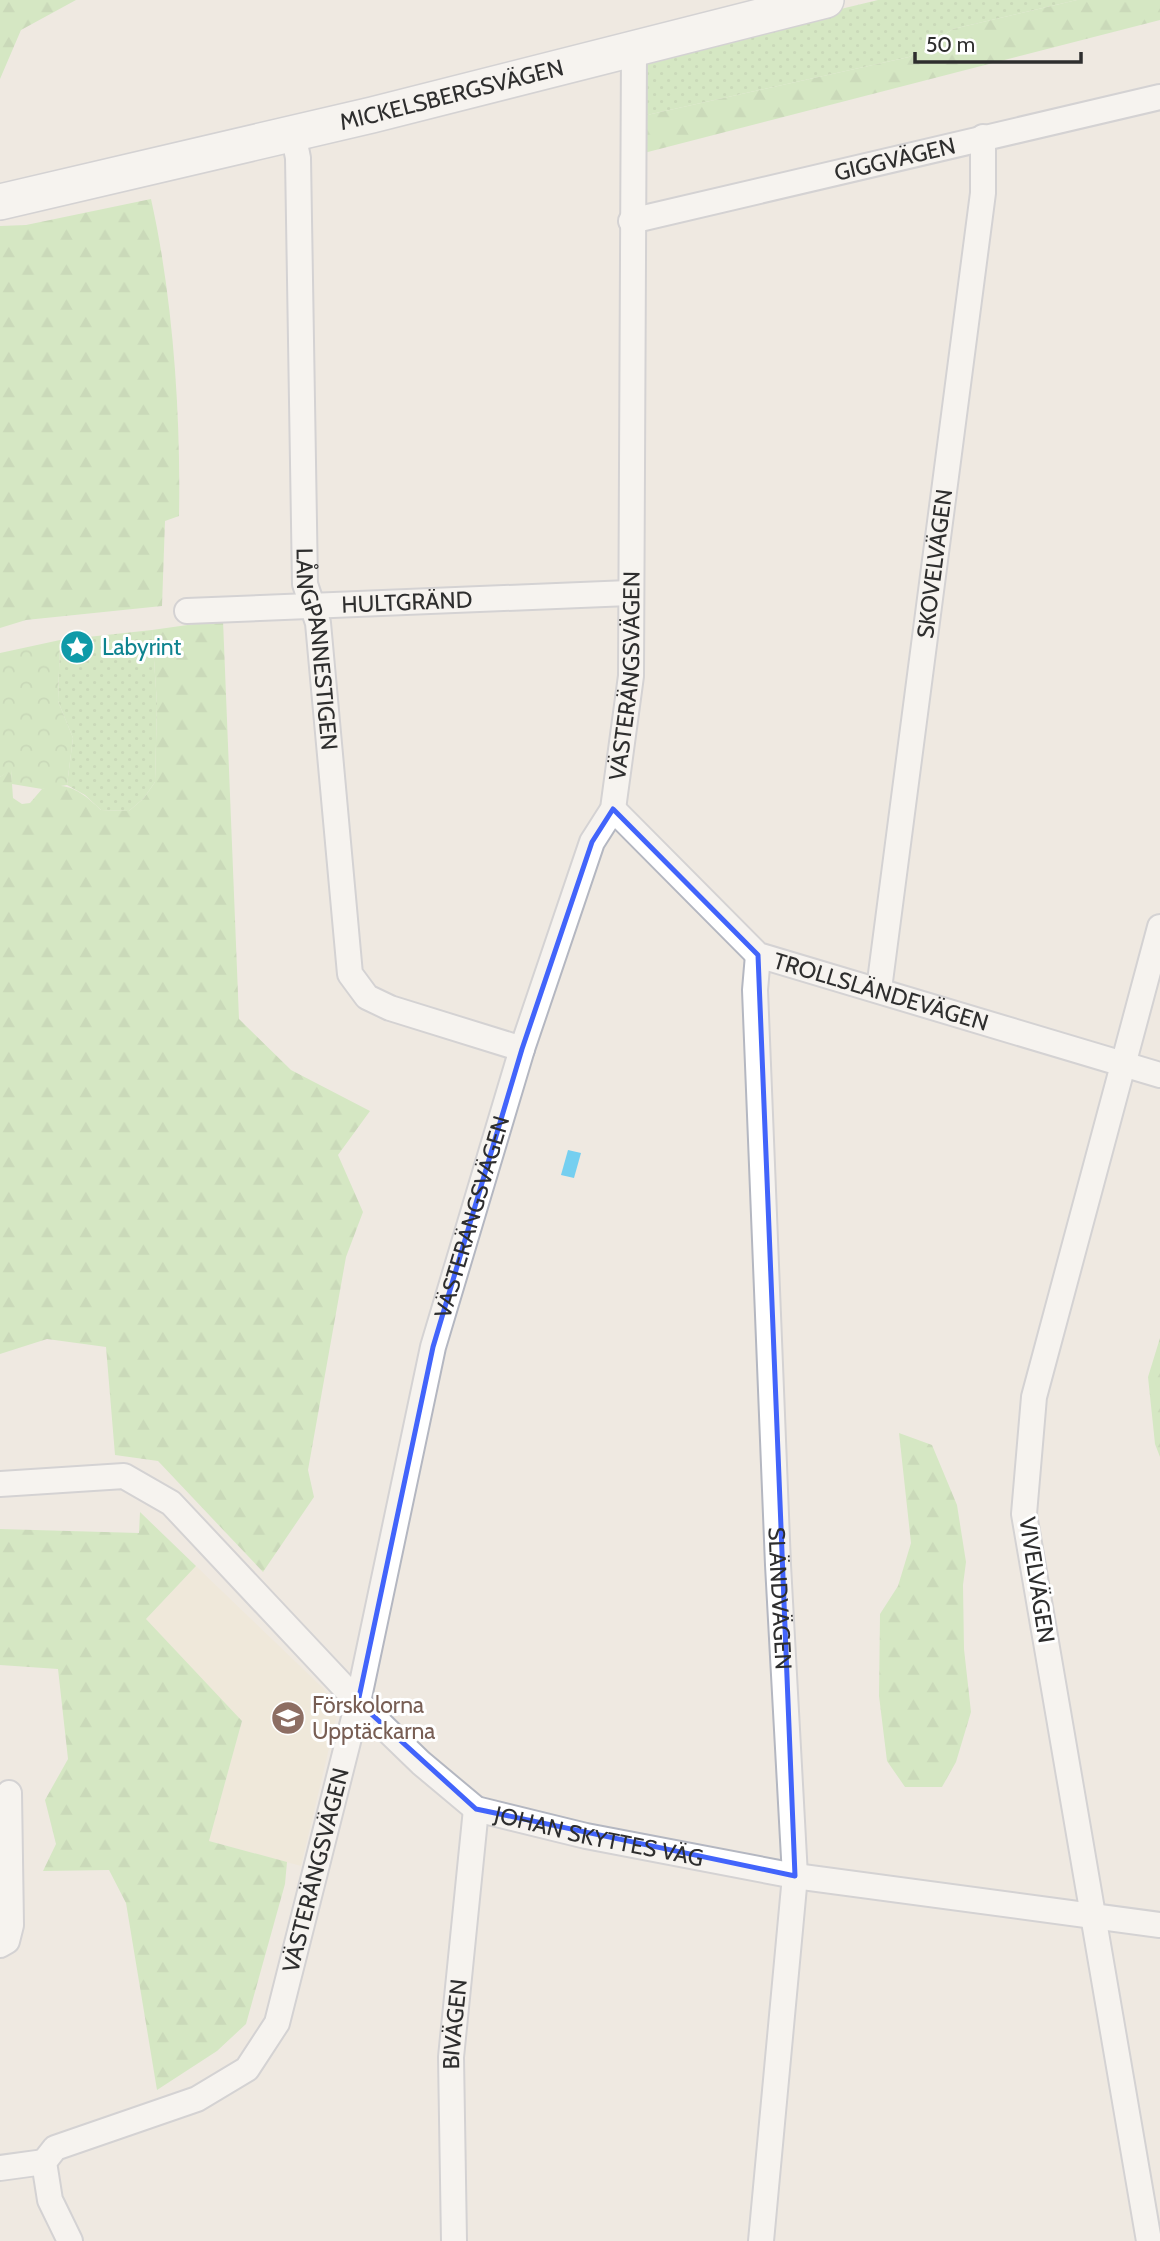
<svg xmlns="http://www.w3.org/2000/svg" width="1160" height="2241" viewBox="0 0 1160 2241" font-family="Cabin,sans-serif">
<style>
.education{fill:#f0e6d1}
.grass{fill:url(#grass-dots)}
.forest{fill:url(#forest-firs)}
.park{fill:url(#park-crowns)}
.water{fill:#75cff0}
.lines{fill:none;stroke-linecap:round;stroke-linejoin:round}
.minor-casing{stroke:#b4b7c1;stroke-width:28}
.secondary-casing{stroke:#b4b7c1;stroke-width:38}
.minor{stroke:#fff;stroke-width:24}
.secondary{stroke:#fff;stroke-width:35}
.marked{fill:none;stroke:#4264fb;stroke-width:5;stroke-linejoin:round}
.labels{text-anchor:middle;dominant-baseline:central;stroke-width:6;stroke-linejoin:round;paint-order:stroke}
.street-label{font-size:23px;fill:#2e2e2e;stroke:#fff}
.culture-label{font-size:23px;fill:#0d838f;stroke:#fff;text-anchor:start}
.education-label{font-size:23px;fill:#785e54;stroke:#fff;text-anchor:start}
</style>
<defs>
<pattern id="grass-dots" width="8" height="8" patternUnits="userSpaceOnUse" patternTransform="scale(1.75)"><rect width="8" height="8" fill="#b6e59e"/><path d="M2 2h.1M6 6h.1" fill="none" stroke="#9dc588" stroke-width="1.8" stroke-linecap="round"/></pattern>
<pattern id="forest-firs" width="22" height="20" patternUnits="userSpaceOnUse" patternTransform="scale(1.75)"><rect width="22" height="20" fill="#b6e59e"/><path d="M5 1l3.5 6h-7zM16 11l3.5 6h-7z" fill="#9dc588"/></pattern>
<pattern id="park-crowns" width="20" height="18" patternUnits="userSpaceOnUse" patternTransform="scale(1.75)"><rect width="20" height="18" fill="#b6e59e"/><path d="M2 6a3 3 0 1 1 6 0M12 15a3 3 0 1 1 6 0" fill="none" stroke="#9dc588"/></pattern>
</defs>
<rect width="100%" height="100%" fill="#efe9e1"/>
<!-- education -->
<path class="education" d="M 196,1566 L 325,1690 L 337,1715 L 301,1866 L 209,1841 L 242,1721 L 146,1619 Z"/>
<!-- grass -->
<path class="grass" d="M 878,0 L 1077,0 L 953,29 L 909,57 L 647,115 L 647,56 Z
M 152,630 L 157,704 L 155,782 L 144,798 L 129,811 L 101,810 L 85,795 L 67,785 L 73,738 L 58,701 L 60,640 Z"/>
<!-- forest -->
<path class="forest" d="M 0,0 L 76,0 L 21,30 L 0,79 Z
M 1077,0 L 1160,0 L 1160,20 L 644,153 L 647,115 L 909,57 L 953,29 Z
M 151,199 C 173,297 181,416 179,516 L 165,521 L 162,606 L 26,620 L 0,628 L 0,226 L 26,225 Z
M 223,620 L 239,1019 L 291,1070 L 370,1111 L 338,1155 L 363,1212 L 346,1257 L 308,1470 L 314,1497 L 263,1572 L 158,1461 L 115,1455 L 106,1347 L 47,1339 L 0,1354 L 0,777 L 11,769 L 13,798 L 22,804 L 30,803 L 42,789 C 67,779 84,794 101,810 L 129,811 L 144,798 L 155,782 L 157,704 L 152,630 Z
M 1160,1338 L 1160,1457 L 1155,1444 L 1148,1377 Z
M 899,1433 L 932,1445 L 957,1505 L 966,1562 L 963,1585 L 964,1649 L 971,1712 L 956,1762 L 942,1787 L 905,1787 L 887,1761 L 879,1696 L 880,1614 L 898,1586 L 911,1543 Z
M 140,1512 L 196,1566 L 146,1619 L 242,1721 L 209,1841 L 287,1862 L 285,1884 L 246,2024 L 217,2051 L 157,2090 L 126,1903 L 109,1870 L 43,1871 L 56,1844 L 45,1800 L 68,1759 L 58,1669 L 0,1665 L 0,1529 L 139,1533 Z"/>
<!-- park -->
<path class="park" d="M 60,640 L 58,701 L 73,738 L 67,785 L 42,789 L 12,784 L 11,770 L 0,777 L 0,653 Z"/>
<!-- water -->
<path class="water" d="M 568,1150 L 581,1153 L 574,1178 L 561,1175 Z"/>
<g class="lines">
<!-- minor casing -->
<g class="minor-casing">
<g id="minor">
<path id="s1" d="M 293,133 L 298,158 L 305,584 L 318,623 L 350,974 L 367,997 L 390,1008 L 522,1049"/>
<path id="s2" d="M 631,221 L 1160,97"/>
<path id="s3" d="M 187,611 L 629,593"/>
<path id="s4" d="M 613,809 L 758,955 L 1160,1075"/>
<path id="s5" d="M 758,955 L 755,990 L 778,1565 L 795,1876 L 761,2241"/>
<path id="s6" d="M 879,989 L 983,193 L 983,137"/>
<path id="s7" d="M 0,1484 L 124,1476 L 171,1503 L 358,1702 L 421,1763 L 476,1809 L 586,1836 L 795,1876 L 1160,1925"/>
<path d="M 0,1945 L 7,1941 L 11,1925 L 9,1793"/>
<path d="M 0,2168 L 44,2162"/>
<path id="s8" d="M 70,2241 L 50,2200 L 44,2162 L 55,2148 L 197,2099 L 247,2069 L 277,2023 L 358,1702 L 433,1347 L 522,1049 L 592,842 L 613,809 L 631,676 L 634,50"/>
<path id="s9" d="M 454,2241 L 451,2057 L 476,1809"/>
<path d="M 1149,2241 L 1024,1514 L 1034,1397 L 1160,927"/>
</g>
</g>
<!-- secondary casing -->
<g class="secondary-casing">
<g id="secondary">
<path id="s10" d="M 0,202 L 372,115 L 826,0"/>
</g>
</g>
<!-- minor -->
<use href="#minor" class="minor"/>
<!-- secondary -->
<use href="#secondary" class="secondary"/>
</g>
<!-- marked area -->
<path d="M0 0H1160V2241H0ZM 613,809 L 758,955 L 795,1876 L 476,1809 L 358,1702 L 433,1347 L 522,1049 L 592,842 Z" fill="#efe9e1" fill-opacity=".55" fill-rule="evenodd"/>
<path class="marked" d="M 613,809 L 758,955 L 795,1876 L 476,1809 L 358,1702 L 433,1347 L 522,1049 L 592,842 Z"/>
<!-- icons -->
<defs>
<g id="sight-disc" transform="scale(1.75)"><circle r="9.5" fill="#0f9aa8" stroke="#fff"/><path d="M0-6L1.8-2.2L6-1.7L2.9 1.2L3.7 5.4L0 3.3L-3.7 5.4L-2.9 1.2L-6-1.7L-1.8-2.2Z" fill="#fff"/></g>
<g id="school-disc" transform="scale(1.75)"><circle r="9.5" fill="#8d6e63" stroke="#fff"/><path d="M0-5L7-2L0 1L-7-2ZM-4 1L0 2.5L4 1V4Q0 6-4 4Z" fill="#fff"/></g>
</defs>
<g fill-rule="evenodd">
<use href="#sight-disc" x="77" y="647"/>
<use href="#school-disc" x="288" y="1718"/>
</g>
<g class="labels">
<!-- street labels -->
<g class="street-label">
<text stroke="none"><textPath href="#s10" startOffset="464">MICKELSBERGSVÄGEN</textPath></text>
<text stroke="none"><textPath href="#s2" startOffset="271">GIGGVÄGEN</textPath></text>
<text stroke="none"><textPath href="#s6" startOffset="429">SKOVELVÄGEN</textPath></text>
<text stroke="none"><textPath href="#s3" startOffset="220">HULTGRÄND</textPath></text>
<text stroke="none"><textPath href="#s1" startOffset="518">LÅNGPANNESTIGEN</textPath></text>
<text stroke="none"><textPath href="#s8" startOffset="1762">VÄSTERÄNGSVÄGEN</textPath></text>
<text stroke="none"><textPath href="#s4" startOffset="334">TROLLSLÄNDEVÄGEN</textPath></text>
<text stroke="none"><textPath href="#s8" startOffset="1195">VÄSTERÄNGSVÄGEN</textPath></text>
<text transform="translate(1037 1580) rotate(81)">VIVELVÄGEN</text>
<text stroke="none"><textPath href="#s5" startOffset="644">SLÄNDVÄGEN</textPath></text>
<text stroke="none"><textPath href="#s7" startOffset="737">JOHAN SKYTTES VÄG</textPath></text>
<text stroke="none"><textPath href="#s8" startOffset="523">VÄSTERÄNGSVÄGEN</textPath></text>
<text stroke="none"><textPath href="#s9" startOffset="217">BIVÄGEN</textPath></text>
</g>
<!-- culture labels -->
<g class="culture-label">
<text x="102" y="647">Labyrint</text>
</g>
<!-- education labels -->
<g class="education-label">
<text x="312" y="1705">Förskolorna<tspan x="312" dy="26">Upptäckarna</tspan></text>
</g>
</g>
<!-- scale -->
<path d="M915 52v10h166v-10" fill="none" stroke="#2e2e2e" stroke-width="3.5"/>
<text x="926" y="52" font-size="21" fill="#2e2e2e" stroke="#ffffff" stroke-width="5" paint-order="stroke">50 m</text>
</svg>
